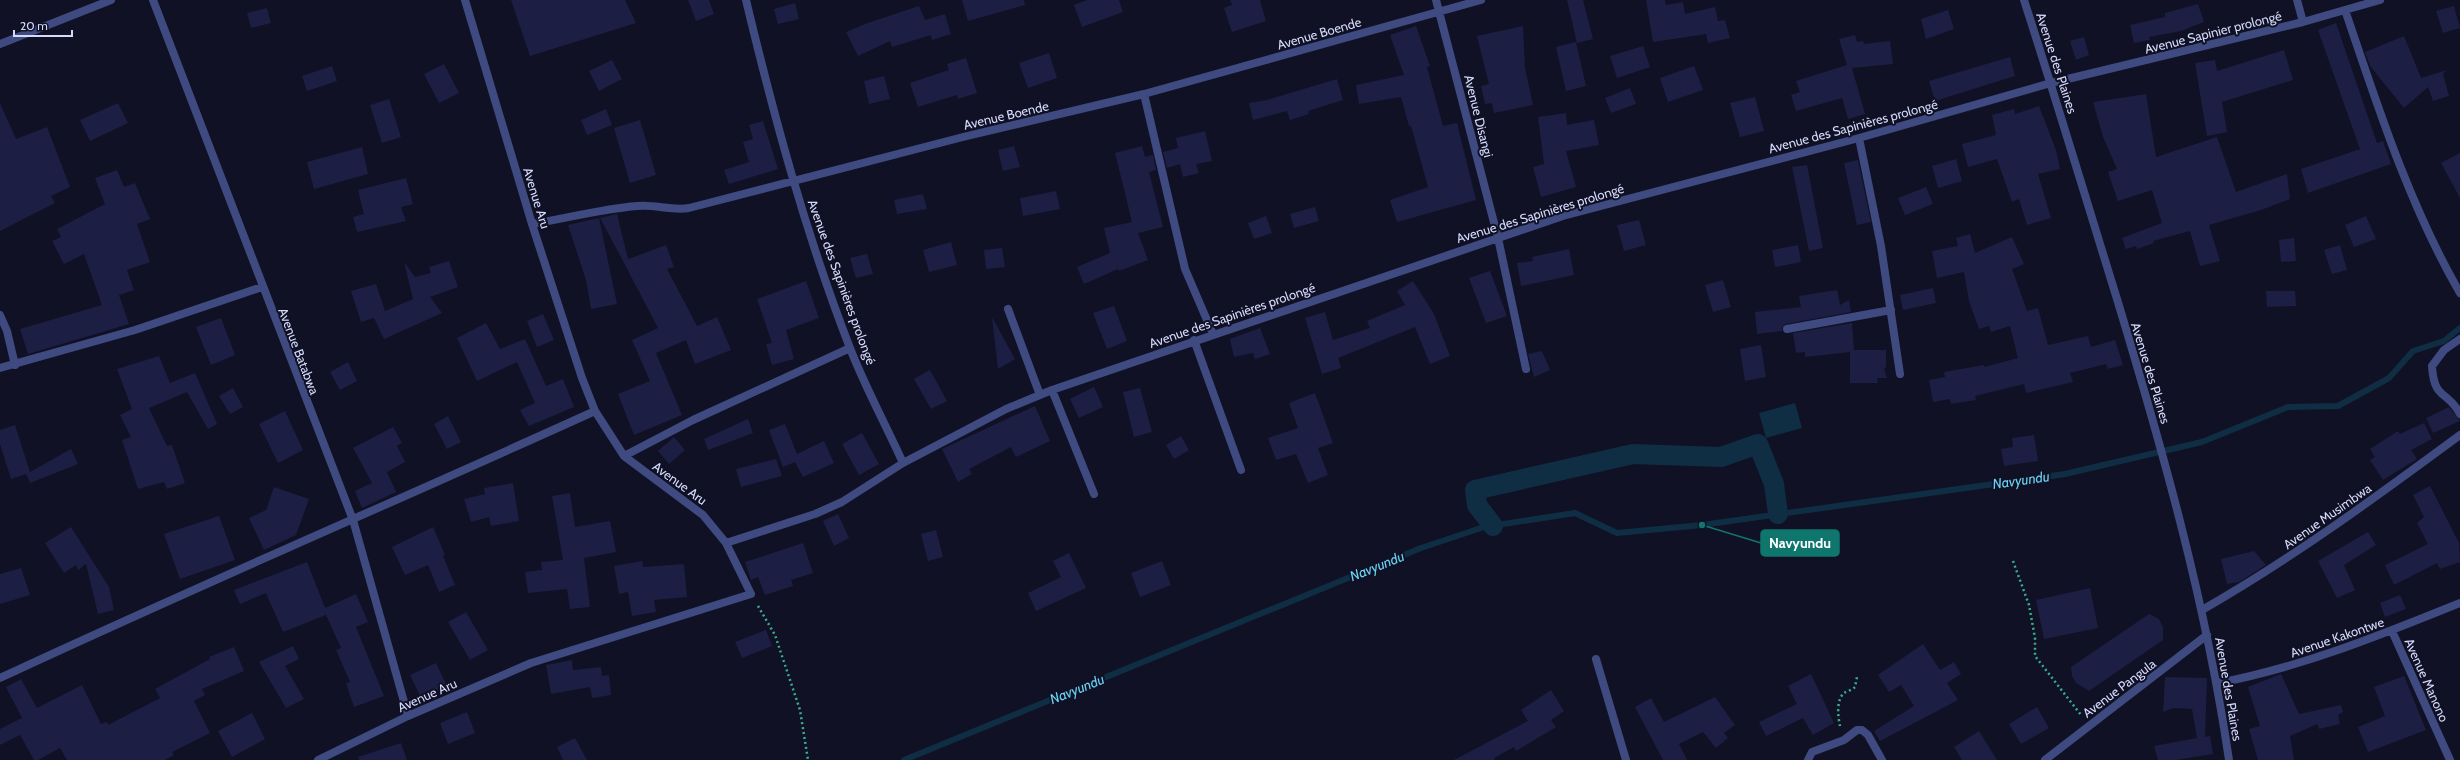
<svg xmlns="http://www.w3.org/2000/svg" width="2460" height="760" viewBox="0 0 2460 760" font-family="Cabin,sans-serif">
  <rect width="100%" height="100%" fill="#101124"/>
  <path fill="#0f2e43" d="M 1795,403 L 1802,428 L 1766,438 L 1759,413 Z"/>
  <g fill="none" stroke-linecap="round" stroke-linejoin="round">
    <path stroke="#0f2e43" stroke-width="6" d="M 904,760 L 1421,548 L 1484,527 L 1575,513 L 1617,533 L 1702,525 L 2065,474 L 2202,442 L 2288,407 L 2338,406 L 2389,378 L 2413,351 L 2444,341 L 2460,328"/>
    <path stroke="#0f2e43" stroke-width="20" d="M 1493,526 L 1477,505 L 1475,490 L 1633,454 L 1721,457 L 1758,444 L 1774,484 L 1778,514"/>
  </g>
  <path fill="#1d1e43" d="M 511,0 L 625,0 L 636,23 L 530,56 Z
    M 688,0 L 709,0 L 714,14 L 696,21 Z
    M 962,0 L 1024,0 L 1025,5 L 968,21 Z
    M 1087,0 L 1119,0 L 1123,12 L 1082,27 L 1074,5 Z
    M 1230,0 L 1260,0 L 1266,21 L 1232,32 L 1224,8 L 1232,5 Z
    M 1567,0 L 1583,0 L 1593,39 L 1577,43 Z
    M 1646,0 L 1665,0 L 1666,5 L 1683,2 L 1685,14 L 1715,7 L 1718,21 L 1725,20 L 1730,38 L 1708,43 L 1706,34 L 1653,42 Z
    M 795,3 L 799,19 L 778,24 L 774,9 Z
    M 2198,4 L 2204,22 L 2181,31 L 2149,37 L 2150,40 L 2134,43 L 2130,25 L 2165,17 L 2165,13 Z
    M 919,6 L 925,20 L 945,14 L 951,34 L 932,40 L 931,35 L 892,47 L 890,41 L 858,56 L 846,32 L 865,24 Z
    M 2454,6 L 2460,28 L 2443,33 L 2436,11 Z
    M 267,8 L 271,23 L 251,28 L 247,13 Z
    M 1948,10 L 1954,29 L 1926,39 L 1921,19 Z
    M 2336,23 L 2377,143 L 2383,141 L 2391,164 L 2308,193 L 2301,169 L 2360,149 L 2318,30 Z
    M 1416,26 L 1430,66 L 1427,67 L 1443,126 L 1457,123 L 1476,200 L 1397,222 L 1390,200 L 1428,187 L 1411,126 L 1409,126 L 1401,97 L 1359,104 L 1356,85 L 1404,75 L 1390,35 Z
    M 1523,26 L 1525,68 L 1533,105 L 1494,113 L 1492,103 L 1485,104 L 1481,86 L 1489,84 L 1477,36 Z
    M 1855,35 L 1857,42 L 1863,41 L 1864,44 L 1890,41 L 1893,64 L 1852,68 L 1865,114 L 1848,119 L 1842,98 L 1796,111 L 1791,95 L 1800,92 L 1796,81 L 1847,65 L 1839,39 Z
    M 2404,36 L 2421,78 L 2447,70 L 2443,74 L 2449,96 L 2433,101 L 2428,87 L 2404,108 L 2370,66 L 2365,52 Z
    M 2084,37 L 2089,55 L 2076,60 L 2070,41 Z
    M 1576,42 L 1586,86 L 1566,91 L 1556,47 Z
    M 1643,46 L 1650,67 L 1617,78 L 1610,56 Z
    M 2284,50 L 2293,80 L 2222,102 L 2227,132 L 2207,136 L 2195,63 L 2215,60 L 2217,71 Z
    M 1049,53 L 1057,78 L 1028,88 L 1019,63 Z
    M 2010,57 L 2015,76 L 1935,101 L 1929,81 Z
    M 966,58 L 977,93 L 958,99 L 957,95 L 918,107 L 910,83 L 949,70 L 947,64 Z
    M 612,60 L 622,79 L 599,91 L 589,71 Z
    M 444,64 L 459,93 L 439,103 L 424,74 Z
    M 332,66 L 337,81 L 307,91 L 302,76 Z
    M 1694,66 L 1703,90 L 1668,102 L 1660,78 Z
    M 884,76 L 890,99 L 869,104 L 864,81 Z
    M 1337,79 L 1343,100 L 1308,111 L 1309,114 L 1290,120 L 1287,111 L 1253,120 L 1249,103 L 1267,100 Z
    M 1630,88 L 1636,104 L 1611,113 L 1605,98 Z
    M 2146,94 L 2156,157 L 2217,137 L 2236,192 L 2287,174 L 2290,199 L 2261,210 L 2209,225 L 2220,261 L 2200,266 L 2190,231 L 2153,241 L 2154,243 L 2137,249 L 2136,246 L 2126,249 L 2122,238 L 2162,223 L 2152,190 L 2118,201 L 2108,172 L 2117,169 L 2103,137 L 2093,102 Z
    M 1755,97 L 1764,131 L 1740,137 L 1730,103 Z
    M 389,99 L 401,137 L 382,143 L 370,105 Z
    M 0,103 L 16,139 L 47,127 L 70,187 L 51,196 L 55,203 L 0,231 Z
    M 118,103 L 128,123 L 90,141 L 80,120 Z
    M 2039,106 L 2056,150 L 2060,169 L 2038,174 L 2051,218 L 2027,225 L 2019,199 L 2012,202 L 1997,159 L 1968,167 L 1962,144 L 1996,135 L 1992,115 L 2014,109 L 2015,114 Z
    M 606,109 L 612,125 L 587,135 L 581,120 Z
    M 1566,113 L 1567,125 L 1594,120 L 1599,145 L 1566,151 L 1576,187 L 1541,197 L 1533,167 L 1544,164 L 1538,117 Z
    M 640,120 L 656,175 L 630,183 L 614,128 Z
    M 763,121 L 778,169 L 729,184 L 724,170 L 749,162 L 743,142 L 753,139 L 749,125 Z
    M 1205,131 L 1212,161 L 1196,164 L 1199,173 L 1183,177 L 1180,164 L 1167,168 L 1163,152 L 1178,148 L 1176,138 Z
    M 1014,146 L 1020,167 L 1003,171 L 998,150 Z
    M 1142,146 L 1145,157 L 1153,155 L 1156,170 L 1149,172 L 1163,227 L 1138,233 L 1148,260 L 1119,271 L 1118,269 L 1084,284 L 1077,267 L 1110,253 L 1104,228 L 1132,222 L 1115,153 Z
    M 362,147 L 368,174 L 314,189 L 307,162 Z
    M 2460,153 L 2460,198 L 2441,163 Z
    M 1956,159 L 1962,181 L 1938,188 L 1932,166 Z
    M 1858,160 L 1871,222 L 1857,225 L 1844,163 Z
    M 1807,165 L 1823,248 L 1809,251 L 1792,167 Z
    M 117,170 L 124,187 L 135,183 L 150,219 L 137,224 L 150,262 L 127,270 L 134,290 L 119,295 L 129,324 L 28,354 L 20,329 L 102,305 L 84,254 L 64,264 L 52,241 L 61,237 L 57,229 L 105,204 L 95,178 Z
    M 406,178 L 413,204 L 401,207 L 406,221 L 357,232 L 353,217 L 364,214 L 358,190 Z
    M 1926,187 L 1933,204 L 1905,215 L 1898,198 Z
    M 1056,191 L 1060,209 L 1023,216 L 1020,198 Z
    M 923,194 L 927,209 L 897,214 L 894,200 Z
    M 1315,207 L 1319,221 L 1294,228 L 1290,214 Z
    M 617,214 L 628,259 L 623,261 L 600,218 Z
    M 1266,216 L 1272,233 L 1254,239 L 1248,223 Z
    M 2366,216 L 2376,239 L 2354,247 L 2345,225 Z
    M 599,218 L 617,304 L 591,309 L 586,280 L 568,225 Z
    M 1639,220 L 1646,245 L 1624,251 L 1617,225 Z
    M 1970,234 L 1975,253 L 2012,237 L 2024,264 L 2012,269 L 2027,311 L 2038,308 L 2048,345 L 2088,336 L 2091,347 L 2115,340 L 2123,365 L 2108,369 L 2106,364 L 2070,373 L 2073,382 L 2026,393 L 2024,384 L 1975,396 L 1976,400 L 1951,404 L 1950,399 L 1933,402 L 1929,380 L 1945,377 L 1944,372 L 1984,365 L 1984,367 L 2018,358 L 2010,326 L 1991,332 L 1989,326 L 1979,329 L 1969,301 L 1964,272 L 1937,278 L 1932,251 L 1958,246 L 1956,238 Z
    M 2294,238 L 2296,261 L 2281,262 L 2279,240 Z
    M 951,242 L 957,265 L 929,272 L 923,250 Z
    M 666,245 L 674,267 L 667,269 L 697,326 L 717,317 L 731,350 L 695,364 L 686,340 L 656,353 L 682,415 L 634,435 L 618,394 L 650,381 L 632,340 L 658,328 L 623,261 Z
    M 1798,245 L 1801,262 L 1775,267 L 1772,250 Z
    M 2340,245 L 2347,270 L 2332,274 L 2324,250 Z
    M 1002,248 L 1005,267 L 986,269 L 984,250 Z
    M 1569,249 L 1574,275 L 1521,286 L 1517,263 L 1533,261 L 1532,257 Z
    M 867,254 L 873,274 L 856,278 L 850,258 Z
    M 449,261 L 458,287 L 430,297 L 442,313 L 384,339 L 374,318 L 361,322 L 351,291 L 376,284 L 385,311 L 413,299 L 404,262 L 415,277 L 431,273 L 429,267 Z
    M 1490,271 L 1507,316 L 1486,323 L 1469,278 Z
    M 1723,280 L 1731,307 L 1713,312 L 1705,285 Z
    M 806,281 L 819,318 L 786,330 L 794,359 L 772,365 L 766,344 L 772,343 L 757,299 Z
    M 1413,281 L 1434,314 L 1450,356 L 1430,364 L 1415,327 L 1338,358 L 1341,368 L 1322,374 L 1305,318 L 1325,312 L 1333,340 L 1370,328 L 1367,321 L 1405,305 L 1397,291 Z
    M 1933,288 L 1936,303 L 1903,310 L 1900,295 Z
    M 1837,290 L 1840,305 L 1849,300 L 1851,312 L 1786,324 L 1782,327 L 1782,331 L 1757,334 L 1755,312 L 1801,307 L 1799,296 Z
    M 2266,291 L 2295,291 L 2296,306 L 2267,307 Z
    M 1114,306 L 1127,341 L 1107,349 L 1093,313 Z
    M 543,314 L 554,340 L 537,347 L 527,321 Z
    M 992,317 L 1015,359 L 998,369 Z
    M 221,318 L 235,355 L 211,365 L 196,327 Z
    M 486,323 L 500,349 L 525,339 L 546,386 L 563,379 L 574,407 L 529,426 L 520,410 L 535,403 L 517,362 L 477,381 L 457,338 Z
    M 1852,323 L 1854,350 L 1886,350 L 1886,367 L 1884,368 L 1887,378 L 1877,378 L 1878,383 L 1850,383 L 1850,352 L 1805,357 L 1805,352 L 1796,353 L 1793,333 Z
    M 1260,328 L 1270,354 L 1255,359 L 1253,353 L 1234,357 L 1230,339 Z
    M 1761,345 L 1766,377 L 1745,381 L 1740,349 Z
    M 1542,351 L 1550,370 L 1534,377 L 1528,354 Z
    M 159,356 L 170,383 L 195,373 L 217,424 L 208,429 L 187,392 L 149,408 L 167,446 L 172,445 L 185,483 L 167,489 L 164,482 L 138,489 L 122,440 L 131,437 L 120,415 L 132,409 L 117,369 Z
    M 348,362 L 357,381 L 340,390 L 330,372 Z
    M 930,370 L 947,401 L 931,409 L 914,379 Z
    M 1094,387 L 1103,407 L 1079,418 L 1070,399 Z
    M 233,388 L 243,407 L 230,414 L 219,396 Z
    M 1140,388 L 1152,432 L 1134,437 L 1123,392 Z
    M 1315,393 L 1333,443 L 1318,448 L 1328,475 L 1308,483 L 1296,454 L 1276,460 L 1268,438 L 1298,428 L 1289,403 Z
    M 1035,406 L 1050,441 L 1016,457 L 1011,447 L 969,469 L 972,474 L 958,482 L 942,449 Z
    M 2449,407 L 2460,421 L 2433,433 L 2426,418 Z
    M 285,411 L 303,450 L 278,463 L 259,424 Z
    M 448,416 L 461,442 L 447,449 L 434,424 Z
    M 748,419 L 753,433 L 708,450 L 704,439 Z
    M 2424,423 L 2432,439 L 2411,450 L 2417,459 L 2383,480 L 2370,460 L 2375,457 L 2370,449 L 2398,431 L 2400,434 Z
    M 785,424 L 797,454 L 824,441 L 834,463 L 803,477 L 795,462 L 783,467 L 769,430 Z
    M 15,425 L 30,472 L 71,449 L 78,464 L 30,483 L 26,474 L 11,479 L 0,444 L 0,430 Z
    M 393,427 L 402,443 L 397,446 L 405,462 L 387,472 L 396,492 L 362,508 L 355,491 L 372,483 L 353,448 Z
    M 862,433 L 879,464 L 859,475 L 842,444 Z
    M 2034,435 L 2038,461 L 2004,466 L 2001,449 L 2013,447 L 2012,438 Z
    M 1181,436 L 1189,450 L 1174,459 L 1166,445 Z
    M 674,437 L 685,450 L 669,464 L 658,451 Z
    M 776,459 L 782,476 L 741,487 L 736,469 Z
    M 513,483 L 519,521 L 491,526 L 489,517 L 471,522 L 464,499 L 485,494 L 484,488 Z
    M 2430,486 L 2459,543 L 2460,562 L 2440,569 L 2437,563 L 2394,585 L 2385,565 L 2428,544 L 2417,523 L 2424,517 L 2413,495 Z
    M 274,487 L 309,499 L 296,535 L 264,550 L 249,518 L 266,510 Z
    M 570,493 L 575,527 L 610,521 L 616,552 L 584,558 L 590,607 L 570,609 L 567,589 L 528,593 L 525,572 L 542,570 L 541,562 L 563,560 L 552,496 Z
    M 838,514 L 849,538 L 834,546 L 823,521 Z
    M 219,516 L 235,560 L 180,579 L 164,534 Z
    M 71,527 L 109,587 L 114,610 L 98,614 L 86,564 L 78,570 L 76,565 L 64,573 L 45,543 Z
    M 433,527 L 445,555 L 443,556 L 455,585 L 439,592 L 428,565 L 405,575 L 392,547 Z
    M 936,530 L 943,557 L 928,561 L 921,534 Z
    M 2368,532 L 2376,545 L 2344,565 L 2355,590 L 2337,598 L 2318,561 Z
    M 803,543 L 813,573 L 791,580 L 793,586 L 765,595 L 758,577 L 751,580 L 745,562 Z
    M 2254,551 L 2266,565 L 2239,582 L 2227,584 L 2221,559 Z
    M 1069,553 L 1086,588 L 1036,611 L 1028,593 L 1061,577 L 1053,561 Z
    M 642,561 L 643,567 L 684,564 L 687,597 L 654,600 L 656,612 L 632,616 L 628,592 L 619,594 L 614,566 Z
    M 1162,561 L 1171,585 L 1140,597 L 1131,573 Z
    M 307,562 L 325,608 L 356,594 L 368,622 L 356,627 L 384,696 L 354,707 L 346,683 L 350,682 L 336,650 L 341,648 L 326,615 L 283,632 L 266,593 L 240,604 L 234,590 Z
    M 21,568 L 30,595 L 0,604 L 0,574 Z
    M 2090,588 L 2098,628 L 2044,639 L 2036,600 Z
    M 2400,595 L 2406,609 L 2385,617 L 2380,603 Z
    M 466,612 L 488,650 L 470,660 L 448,622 Z
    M 2149,614 L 2159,619 L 2163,627 L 2163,640 L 2089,691 L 2076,683 L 2072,676 L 2071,667 Z
    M 766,630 L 772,646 L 742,658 L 735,642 Z
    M 1923,644 L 1940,670 L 1954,662 L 1961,674 L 1947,683 L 1958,700 L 1880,741 L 1874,731 L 1914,706 L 1901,685 L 1889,692 L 1878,675 Z
    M 293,646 L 299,659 L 285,666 L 304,699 L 286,708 L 259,662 Z
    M 234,647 L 244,671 L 202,689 L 205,695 L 194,701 L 210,733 L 172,752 L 174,755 L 165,760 L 67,760 L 60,748 L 38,760 L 34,760 L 20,735 L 0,745 L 0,729 L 22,718 L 6,687 L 21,679 L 37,708 L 82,685 L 101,724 L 107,722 L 108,725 L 160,698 L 155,689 L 210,659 L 209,657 Z
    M 572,660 L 573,670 L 601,667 L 602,676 L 609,675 L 611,695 L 592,698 L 590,687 L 551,694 L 546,665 Z
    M 436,663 L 447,686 L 421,698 L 410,675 Z
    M 1811,674 L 1834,723 L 1813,735 L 1803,718 L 1766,736 L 1759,722 L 1797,704 L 1788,686 Z
    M 2281,674 L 2299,714 L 2341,705 L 2343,712 L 2338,715 L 2340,724 L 2319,729 L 2317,724 L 2290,736 L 2294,760 L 2258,760 L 2249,729 L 2260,726 L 2248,687 Z
    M 2404,676 L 2426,730 L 2368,752 L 2358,727 L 2385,716 L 2374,687 Z
    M 2165,677 L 2207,678 L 2205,737 L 2210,736 L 2213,754 L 2176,760 L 2158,760 L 2154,746 L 2197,738 L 2192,709 L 2173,708 L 2163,712 Z
    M 1551,690 L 1564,711 L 1551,720 L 1556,727 L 1516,751 L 1514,747 L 1494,758 L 1495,760 L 1454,760 L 1528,721 L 1521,710 Z
    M 1715,697 L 1735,725 L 1724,733 L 1728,738 L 1716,748 L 1703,732 L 1679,744 L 1687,760 L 1663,760 L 1635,707 L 1651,698 L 1664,722 Z
    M 2037,707 L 2049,728 L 2021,744 L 2009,724 Z
    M 467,712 L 475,733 L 448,744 L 440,723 Z
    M 252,713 L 265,739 L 232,757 L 218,731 Z
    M 1979,731 L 1997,760 L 1962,760 L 1954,747 Z
    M 575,738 L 587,760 L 563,760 L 557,747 Z
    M 401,743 L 407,760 L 359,760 L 358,757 Z"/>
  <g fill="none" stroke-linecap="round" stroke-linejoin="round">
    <path stroke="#37af8c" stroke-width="2.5" stroke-dasharray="2 3" stroke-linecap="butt" d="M 2013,561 L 2029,605 L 2035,638 L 2035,656 L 2081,715
      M 758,606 L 775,635 L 800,710 L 808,760
      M 1840,726 C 1838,717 1836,700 1844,693 C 1847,691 1852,690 1855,687 L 1857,677"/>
    <path stroke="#3e4a80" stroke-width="8" d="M 153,0 L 353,520 L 408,716
      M 746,0 C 774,117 806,235 850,348 C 865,387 886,425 903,463 L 1006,409 L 1052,390 L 1563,216 L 1859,138 L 2051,83 L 2303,22 L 2380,0
      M 1436,0 L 1498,238 L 1526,369
      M 2297,0 L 2303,22
      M 2345,10 C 2378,107 2409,205 2460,293
      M 0,44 L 111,0
      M 1144,94 L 1185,269 L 1213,334
      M 1859,138 L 1881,246 L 1900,374
      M 532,224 C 567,218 602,209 637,206 C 655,204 671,211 689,208 L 963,137 L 1144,94 L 1481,0
      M 1008,309 L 1040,395
      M 0,315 L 7,331 L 15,365
      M 1787,329 L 1891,310
      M 2460,339 L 2444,350 L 2432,366 C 2434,401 2448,390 2460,414
      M 1194,340 L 1241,470
      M 0,368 L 135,330 L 262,287
      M 1052,390 L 1094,494
      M 624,456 L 693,420 L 850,348
      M 726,543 L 815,514 L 842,502 L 903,463
      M 2202,610 C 2293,558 2376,497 2460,435
      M 2392,631 L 2450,760
      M 1596,659 L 1626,760
      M 0,678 C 197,586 397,501 595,411
      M 2218,683 C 2302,667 2381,635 2460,603
      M 318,760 L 408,716 L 531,663 L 751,594 L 726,543 L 703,515 L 624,456 L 595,411 L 582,378 L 532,224 L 465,0
      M 1808,760 L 1812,752 L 1844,740 L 1857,730 L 1862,730 L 1868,735 L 1882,760
      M 2045,760 L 2207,635"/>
    <path stroke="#3e4a80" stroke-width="8" d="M 2024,0 C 2056,99 2086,199 2117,299 C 2163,451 2206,603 2229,760"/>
  </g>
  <g text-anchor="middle" stroke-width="4" stroke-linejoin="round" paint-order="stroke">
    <g font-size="13" fill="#d5dafc" stroke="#101124">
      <text transform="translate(2213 32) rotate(-14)" y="5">Avenue Sapinier prolongé</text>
      <text transform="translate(1319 33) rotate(-16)" y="5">Avenue Boende</text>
      <text transform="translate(2057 63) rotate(72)" y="5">Avenue des Plaines</text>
      <text transform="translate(1006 115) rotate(-13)" y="5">Avenue Boende</text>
      <text transform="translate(1479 116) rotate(76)" y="5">Avenue Disangi</text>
      <text transform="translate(1853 126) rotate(-15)" y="5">Avenue des Sapinières prolongé</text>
      <text transform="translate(537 198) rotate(73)" y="5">Avenue Aru</text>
      <text transform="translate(1540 213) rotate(-17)" y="5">Avenue des Sapinières prolongé</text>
      <text transform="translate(842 282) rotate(70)" y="5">Avenue des Sapinières prolongé</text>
      <text transform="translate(1232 315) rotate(-19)" y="5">Avenue des Sapinières prolongé</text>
      <text transform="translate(299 351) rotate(69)" y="5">Avenue Batabwa</text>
      <text transform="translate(2151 373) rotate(73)" y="5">Avenue des Plaines</text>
      <text transform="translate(680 483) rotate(36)" y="5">Avenue Aru</text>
      <text transform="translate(2327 516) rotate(-35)" y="5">Avenue Musimbwa</text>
      <text transform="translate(2337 637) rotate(-19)" y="5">Avenue Kakontwe</text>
      <text transform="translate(2427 680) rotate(66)" y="5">Avenue Manono</text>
      <text transform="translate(2119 688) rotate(-37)" y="5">Avenue Pangula</text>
      <text transform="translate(2229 689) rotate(80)" y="5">Avenue des Plaines</text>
      <text transform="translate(427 695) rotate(-24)" y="5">Avenue Aru</text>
    </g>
    <g font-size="14" font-style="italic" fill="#6ad4f5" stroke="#101124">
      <text transform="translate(2021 480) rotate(-8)" y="5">Navyundu</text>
      <text transform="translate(1377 566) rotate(-22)" y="5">Navyundu</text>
      <text transform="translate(1077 689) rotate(-22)" y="5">Navyundu</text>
    </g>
  </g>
  <path fill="none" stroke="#0f766e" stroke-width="1.5" d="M1702 525L1761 543"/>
  <circle fill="#0f766e" stroke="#101124" stroke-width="1.5" cx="1702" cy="525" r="4"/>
  <rect fill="#0f766e" stroke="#0f766e" stroke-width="1.5" x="1761" y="530" width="78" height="26" rx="4"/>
  <g font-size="14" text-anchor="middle" font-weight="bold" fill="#fff">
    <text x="1800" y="548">Navyundu</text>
  </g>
  <path d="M14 30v6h58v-6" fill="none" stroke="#d5dafc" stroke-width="2"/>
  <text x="20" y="30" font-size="12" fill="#d5dafc" stroke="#101124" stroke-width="3" paint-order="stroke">20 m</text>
</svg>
